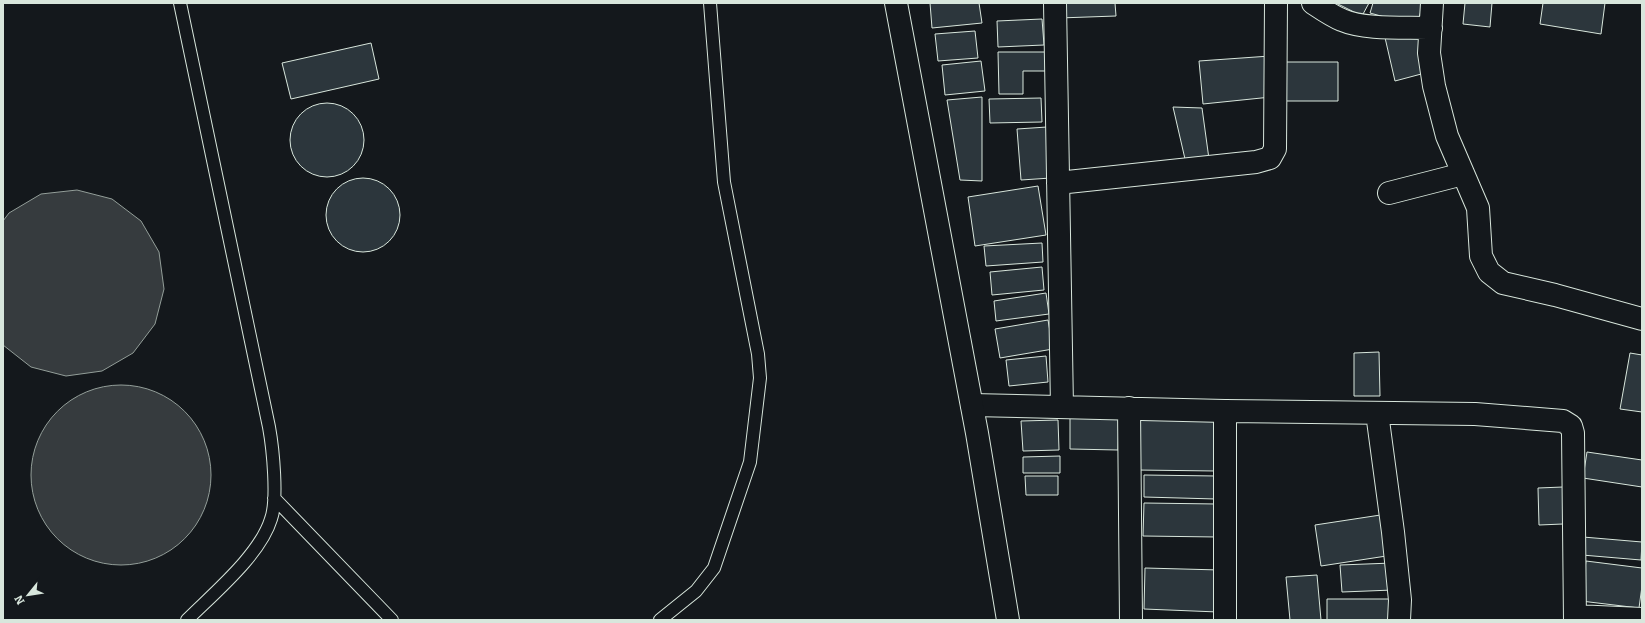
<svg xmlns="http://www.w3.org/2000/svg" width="1645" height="623" viewBox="0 0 1645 623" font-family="Bitter,serif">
  <rect width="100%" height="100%" fill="#14181c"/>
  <path fill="#363b3e" stroke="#939e99" d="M 77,190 L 112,199 L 141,221 L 159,252 L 164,289 L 155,324 L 133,353 L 102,371 L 66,376 L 31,367 L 3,345 L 3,221 L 9,213 L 41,194 Z
    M31 475a90 90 0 1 1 180 0a90 90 0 1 1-180 0Z"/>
  <path fill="#2c363c" stroke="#d8e6dc" d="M 930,3 L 979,3 L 982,23 L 932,28 Z
    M 1058,3 L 1115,3 L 1116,16 L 1059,18 Z
    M 1336,3 L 1369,3 L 1362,16 Z
    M 1373,3 L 1423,3 L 1417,26 L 1370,13 Z
    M 1465,3 L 1492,3 L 1490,27 L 1463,24 Z
    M 1543,3 L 1605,3 L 1601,34 L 1540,24 Z
    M 1042,19 L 1044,45 L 998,47 L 997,21 Z
    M 1383,29 L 1419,30 L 1425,73 L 1395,81 Z
    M 975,31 L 978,58 L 938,61 L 935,34 Z
    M 371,43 L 379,79 L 291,99 L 282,63 Z
    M 998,52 L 1046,52 L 1046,71 L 1023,71 L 1023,94 L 999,94 Z
    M 1270,56 L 1271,97 L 1203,104 L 1199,61 Z
    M 981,61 L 985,91 L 945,95 L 942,65 Z
    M 1283,62 L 1338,62 L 1338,101 L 1283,101 Z
    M 982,97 L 982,181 L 960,180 L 947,100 Z
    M 1041,98 L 1042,122 L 990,123 L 989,99 Z
    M290 140a37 37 0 1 1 74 0a37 37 0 1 1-74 0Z
    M 1173,107 L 1202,108 L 1209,159 L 1185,159 Z
    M 1047,127 L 1051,178 L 1021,180 L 1017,129 Z
    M326 215a37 37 0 1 1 74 0a37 37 0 1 1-74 0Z
    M 1038,186 L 1046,235 L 975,246 L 968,197 Z
    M 1042,243 L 1043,262 L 986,266 L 984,246 Z
    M 1042,267 L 1044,290 L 992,295 L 990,272 Z
    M 1046,293 L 1049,314 L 996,321 L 994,301 Z
    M 1048,320 L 1053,349 L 1000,358 L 995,329 Z
    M 1379,352 L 1380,396 L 1354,396 L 1354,353 Z
    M 1630,353 L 1642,355 L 1642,412 L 1620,409 Z
    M 1046,356 L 1048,382 L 1009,386 L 1006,360 Z
    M 1070,416 L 1119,417 L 1118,450 L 1070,449 Z
    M 1137,417 L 1217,418 L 1216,471 L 1137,470 Z
    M 1058,420 L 1059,450 L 1023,451 L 1021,421 Z
    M 1587,452 L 1642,460 L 1642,487 L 1583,478 Z
    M 1060,456 L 1060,473 L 1023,473 L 1023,457 Z
    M 1144,475 L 1217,476 L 1216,499 L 1144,497 Z
    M 1025,476 L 1058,476 L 1058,495 L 1026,495 Z
    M 1563,487 L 1563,524 L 1539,525 L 1538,488 Z
    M 1144,503 L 1217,504 L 1217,537 L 1143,536 Z
    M 1387,514 L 1393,555 L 1321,566 L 1315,525 Z
    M 1583,537 L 1642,542 L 1641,560 L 1582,555 Z
    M 1586,561 L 1642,568 L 1642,586 L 1639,608 L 1581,601 Z
    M 1392,563 L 1393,590 L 1342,592 L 1340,565 Z
    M 1145,568 L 1220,570 L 1218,612 L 1144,609 Z
    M 1317,575 L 1321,620 L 1290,620 L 1286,577 Z
    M 1327,599 L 1395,599 L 1395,620 L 1327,620 Z"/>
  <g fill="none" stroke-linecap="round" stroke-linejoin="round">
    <defs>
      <path id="service" d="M 180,3 L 269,427 C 273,449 278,500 271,519 C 260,555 214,593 187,620
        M 274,498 L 392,620
        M 660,620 L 696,591 L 714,568 L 750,462 L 760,378 L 758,354 L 724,182 L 710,3"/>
      <path id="minor" d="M 1055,3 L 1062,407
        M 1313,3 C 1322,9 1332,16 1342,20 C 1365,30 1405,27 1431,28
        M 1432,3 L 1429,53 L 1434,86 L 1447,136 L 1478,208 L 1481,256 L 1489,272 L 1503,283 L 1555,295 L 1642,319
        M 1058,183 L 1256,162 L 1270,158 L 1275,149 L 1276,3
        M 1389,193 L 1463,174
        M 972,405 L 1225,411 L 1475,414 L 1563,421 L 1571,426 L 1573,433 L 1575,620
        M 1129,408 L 1131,620
        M 1225,411 L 1225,620
        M 1377,413 L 1393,532 L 1400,600 L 1399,620
        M 1575,616 L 1642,619"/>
      <path id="tertiary" d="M 896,3 L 977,433 L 1008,620"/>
    </defs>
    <use href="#service" stroke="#d8e6dc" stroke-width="14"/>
    <use href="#minor" stroke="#d8e6dc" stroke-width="24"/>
    <use href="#tertiary" stroke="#d8e6dc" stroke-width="24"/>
    <use href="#service" stroke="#14181c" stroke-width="12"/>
    <use href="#minor" stroke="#14181c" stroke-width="22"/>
    <use href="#tertiary" stroke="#14181c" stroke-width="22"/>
  </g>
  <rect width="1645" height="623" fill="none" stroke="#d8e6dc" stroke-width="8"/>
  <g transform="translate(28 595) rotate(240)" stroke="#14181c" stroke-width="3" paint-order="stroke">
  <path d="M0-3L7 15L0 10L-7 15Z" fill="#d8e6dc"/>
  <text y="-6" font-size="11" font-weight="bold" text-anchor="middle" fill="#d8e6dc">N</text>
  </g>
</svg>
